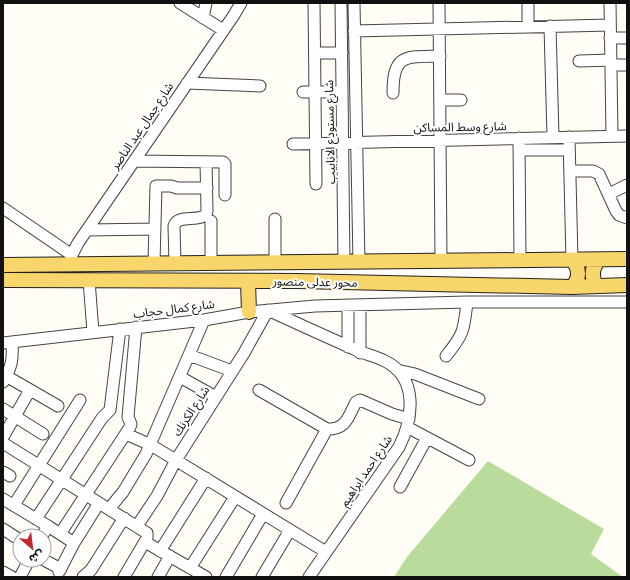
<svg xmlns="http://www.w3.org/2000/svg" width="630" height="580" viewBox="0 0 630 580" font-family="Literata,'Noto Sans Arabic',serif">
  <rect width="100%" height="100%" fill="#fffdf5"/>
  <path fill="#b9dc9c" d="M 488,461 L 604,529 L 591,554 L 623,577 L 394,577 L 407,557 Z"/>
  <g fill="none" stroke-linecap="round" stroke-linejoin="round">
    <defs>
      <path id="minor" d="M 180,3 L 223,30
        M 314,3 L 316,184
        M 341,3 L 344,262
        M 354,3 L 359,262
        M 439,3 L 441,261
        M 610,3 L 612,136
        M 203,18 L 206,3
        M 550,26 L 553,137
        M 528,27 L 528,3
        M 354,31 L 610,25
        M 610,38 L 627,38
        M 315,53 L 342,53
        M 579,61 L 611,60
        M 611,65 L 627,65
        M 187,83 L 260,86
        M 303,92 L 342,92
        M 393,93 C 393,53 406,57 440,56
        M 440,100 L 461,100
        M 569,137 L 572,260
        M 519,138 L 520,261
        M 293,144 L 627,136
        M 519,150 L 569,150
        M 134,161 L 223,162 L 225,164 L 225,195
        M 570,171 L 593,171 L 599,174 L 616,211 L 619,215 L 627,218
        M 609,194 L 627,185
        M 3,208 L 72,255
        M 275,219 L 275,262
        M 88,230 L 155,229
        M 211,262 L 211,221
        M 154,263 L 156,186 L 171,186 L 177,188 L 207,188
        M 175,263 L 174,226 C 178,214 197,222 206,215 L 207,211 L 206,162
        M 71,265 L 72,255 L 78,243 L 234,15 L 241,3
        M 89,280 L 93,332
        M 360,305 L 360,353
        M 3,343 L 204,320 L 249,312 L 315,306 L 467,302 L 627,302
        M 348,347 L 348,305
        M 189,355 L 232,371
        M 446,356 C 464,334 464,330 467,302
        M 397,370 L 415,374 L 479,399
        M 6,376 L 58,406
        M 180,377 L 216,397
        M 3,382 C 12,366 13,360 12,342
        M 259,390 L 327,429 C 347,429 348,417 356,402 L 360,400 L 392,414 L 409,419
        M 3,409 L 43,434
        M 407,427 L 469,460
        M 126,434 L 151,445 L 326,552
        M 3,437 L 30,390
        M 3,443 L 147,533 L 147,538 L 124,577
        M 3,472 L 10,476
        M 400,487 L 427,438
        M 3,499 L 48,526 L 74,543
        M 286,503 L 327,429
        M 14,505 L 80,400
        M 109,509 L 123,492 L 146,454 L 204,320
        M 36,519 L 102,418 L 110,410 L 120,329
        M 137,526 L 157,496 L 176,460 L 244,353 L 268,310 C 296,323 325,336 354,349 C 364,354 375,356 385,361 C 419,378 413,419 399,447 L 309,577
        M 3,529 L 20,540
        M 60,534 L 130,427 L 131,424 L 128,417 L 136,327
        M 42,536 L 48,526
        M 145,542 L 206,577
        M 160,551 L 206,478
        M 44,560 L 61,569
        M 190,568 L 235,497
        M 3,572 L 12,577
        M 59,572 L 74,543 L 99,503
        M 20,577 L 29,560
        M 83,577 L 91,570 L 124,518
        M 158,577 L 170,556
        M 226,577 L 263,514
        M 262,577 L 290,530"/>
      <path id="major" d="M 3,265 L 627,259
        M 3,280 L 297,281 L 572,287 L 627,285
        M 248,281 L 249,312
        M 596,286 C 591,276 592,267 599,260
        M 572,287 C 580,279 580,268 572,260"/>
    </defs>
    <use href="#minor" stroke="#444" stroke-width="13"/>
    <use href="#major" stroke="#222" stroke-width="16"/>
    <use href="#minor" stroke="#fff" stroke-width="11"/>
    <use href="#major" stroke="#f9d66b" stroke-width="14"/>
  </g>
  <g text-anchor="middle" stroke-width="4" stroke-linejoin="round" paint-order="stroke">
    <g font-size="12" fill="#111" stroke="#fff">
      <text transform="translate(142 126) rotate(-56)" y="4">شارع جمال عبد الناصر</text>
      <text transform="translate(460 127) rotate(-1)" y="4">شارع وسط المساكن</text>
      <text transform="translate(330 132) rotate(-91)" y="4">شارع مستودع الانابيب</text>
      <text transform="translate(315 282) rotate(1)" y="4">محور عدلى منصور</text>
      <text transform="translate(174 309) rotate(-7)" y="4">شارع كمال حجاب</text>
      <text transform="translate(191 411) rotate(-57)" y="4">شارع الكرنك</text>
      <text transform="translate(366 471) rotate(-56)" y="4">شارع احمد ابراهيم</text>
    </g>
  </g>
  <rect width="630" height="580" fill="none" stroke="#111111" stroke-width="8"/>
  <g transform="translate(32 548) rotate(152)"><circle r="19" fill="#ffffff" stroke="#a0a0a0"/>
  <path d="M0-3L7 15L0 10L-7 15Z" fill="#c4262e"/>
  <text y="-6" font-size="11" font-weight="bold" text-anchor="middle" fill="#111111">ش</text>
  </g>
</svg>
